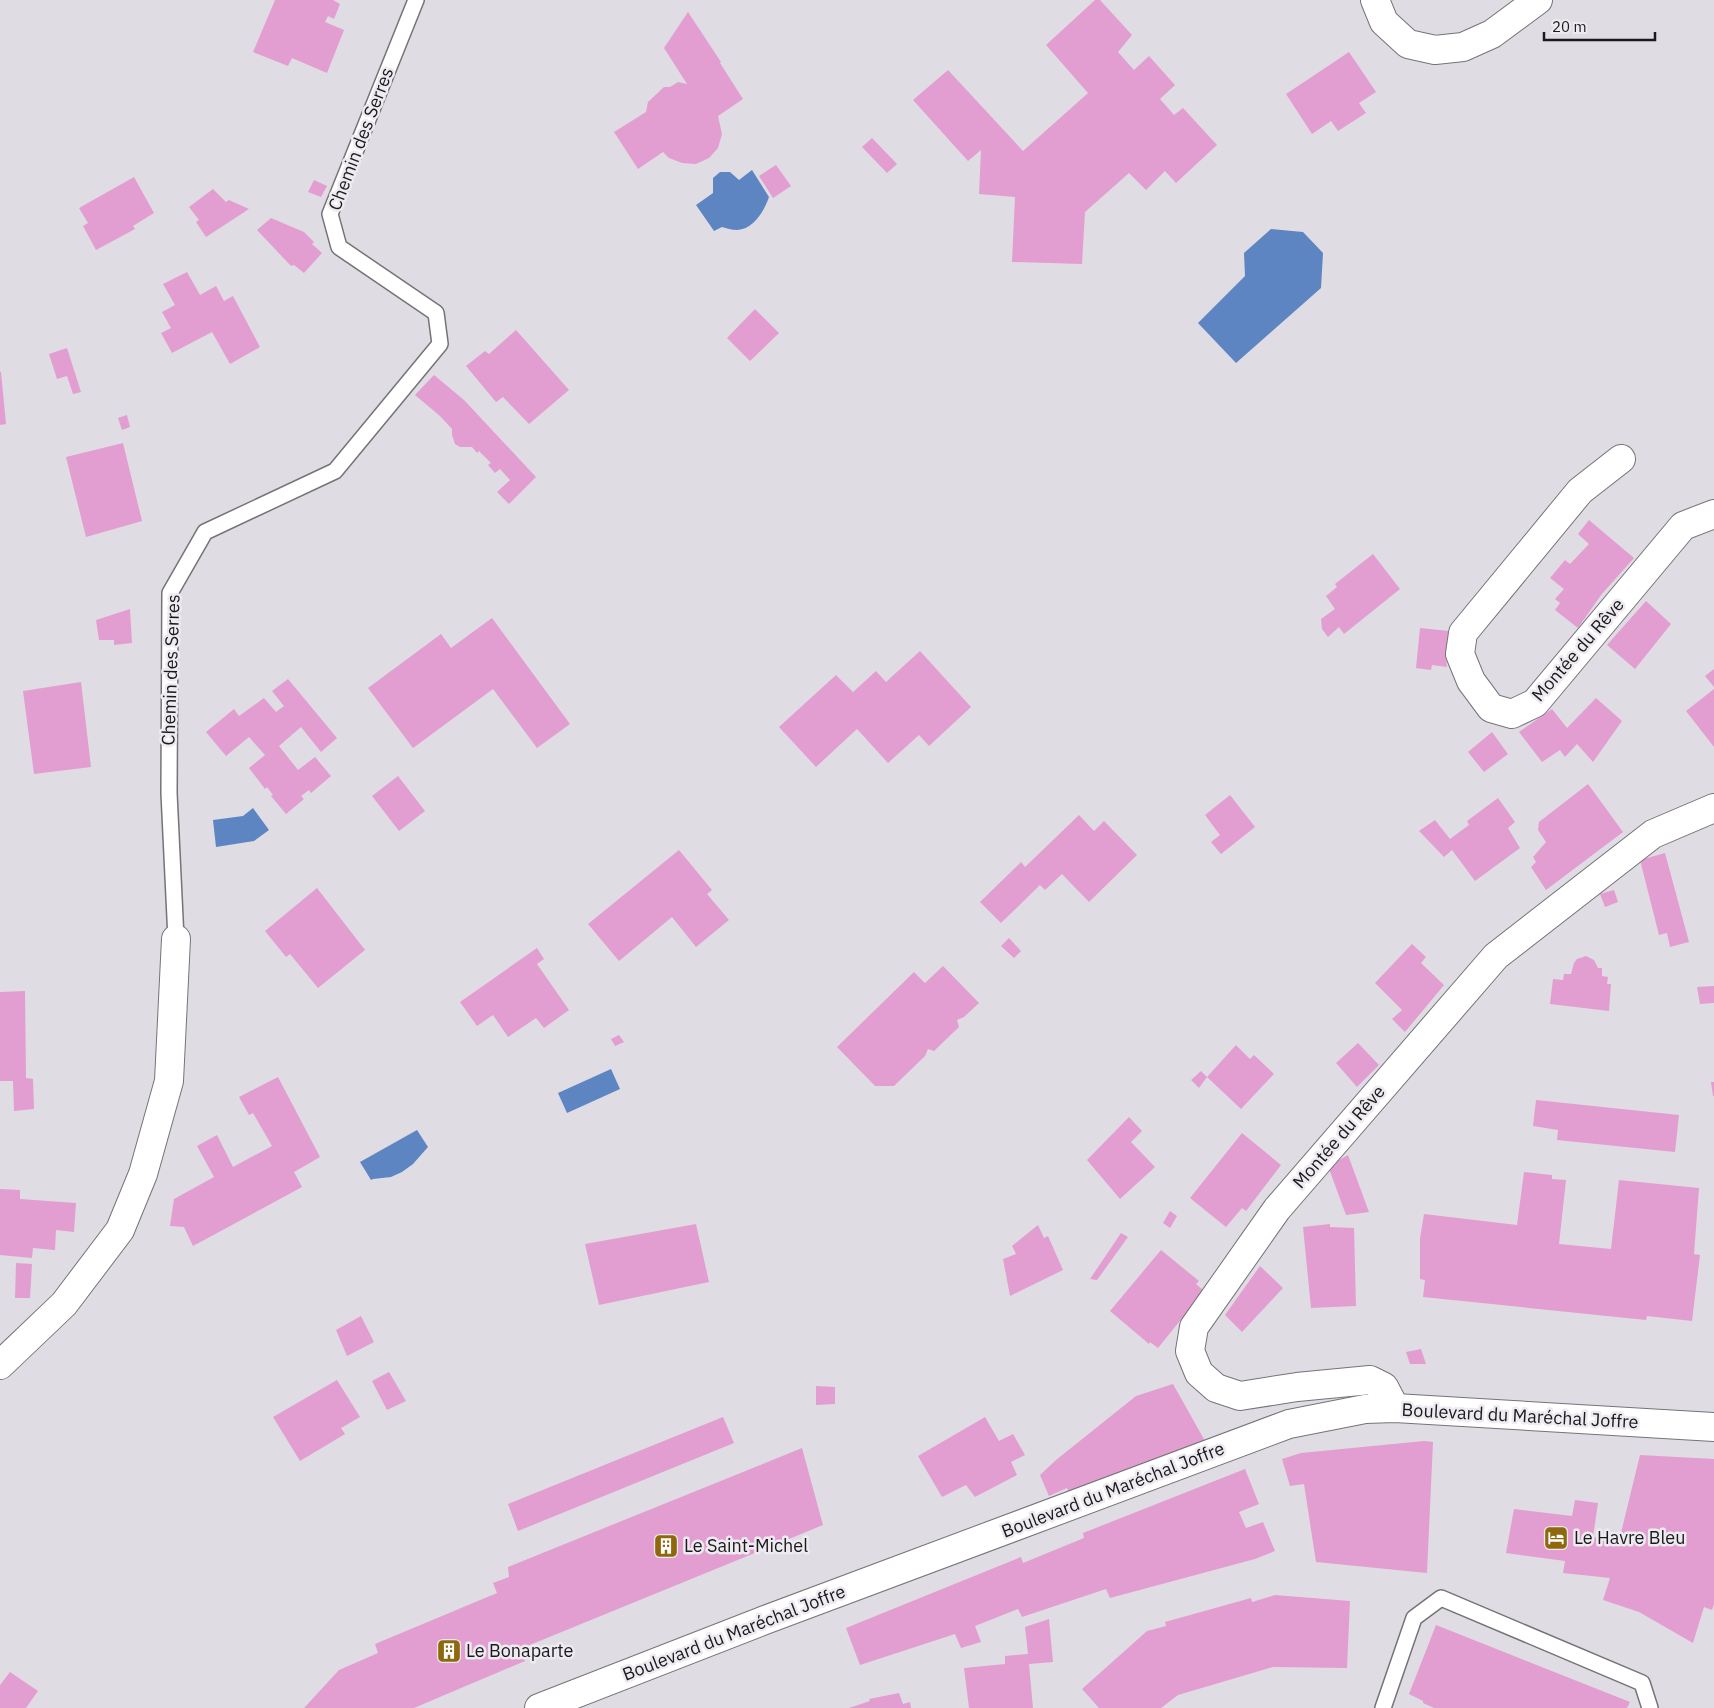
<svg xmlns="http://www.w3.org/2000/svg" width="1714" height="1708" viewBox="0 0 1714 1708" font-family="'IBM Plex Sans',sans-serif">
  <rect width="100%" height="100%" fill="#e0dce3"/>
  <path fill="#5c85c2" d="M 752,170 L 769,197 C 764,211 754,229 737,230 C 732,230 726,228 722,227 L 714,231 L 696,205 L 713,193 L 713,178 L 720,172 L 730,172 L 739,180 Z
    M 1271,229 L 1303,232 L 1323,253 L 1321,288 L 1236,363 L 1198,323 L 1245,276 L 1244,253 Z
    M 253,808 L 269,830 L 254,841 L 216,847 L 213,820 L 243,816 Z
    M 611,1069 L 620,1089 L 567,1113 L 558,1093 Z
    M 417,1130 L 428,1147 L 413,1164 L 402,1172 L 391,1177 L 373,1179 L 371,1180 L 360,1162 Z"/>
  <path fill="#e29ed0" d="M 275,0 L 333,0 L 340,4 L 334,19 L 328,16 L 325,22 L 344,30 L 327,73 L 292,58 L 288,66 L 253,52 Z
    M 1095,0 L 1100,0 L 1132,35 L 1118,52 L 1134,70 L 1149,56 L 1175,85 L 1160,99 L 1174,115 L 1183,108 L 1217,145 L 1176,183 L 1165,171 L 1146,190 L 1129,173 L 1085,212 L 1082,264 L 1012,262 L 1015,197 L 979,194 L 981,150 L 968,161 L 913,100 L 948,70 L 1023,151 L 1088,93 L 1046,45 Z
    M 688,12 L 721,62 L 720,63 L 743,99 L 718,116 L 722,134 L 718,148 L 709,158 L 696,164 L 682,163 L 669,158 L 663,152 L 638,169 L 614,132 L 646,112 L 648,102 L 664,87 L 670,87 L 678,82 L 687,84 L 664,48 Z
    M 1349,52 L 1376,92 L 1359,103 L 1366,113 L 1338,131 L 1331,121 L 1312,134 L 1286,94 Z
    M 872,138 L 897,164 L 887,173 L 862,147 Z
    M 776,165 L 791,186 L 773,198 L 759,176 Z
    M 134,177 L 154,213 L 133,226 L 135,229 L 96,250 L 83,226 L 88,223 L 79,208 Z
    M 314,180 L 327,186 L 321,197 L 308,192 Z
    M 213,189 L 226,202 L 229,200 L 249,209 L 206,237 L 196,222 L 199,220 L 189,207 Z
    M 271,218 L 304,232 L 314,242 L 312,244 L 322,253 L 304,273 L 294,265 L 291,266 L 257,230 Z
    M 187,272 L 200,295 L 216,286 L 224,301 L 233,296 L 260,347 L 230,364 L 212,332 L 172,353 L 161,333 L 171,328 L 162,312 L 175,305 L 163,284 Z
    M 755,309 L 779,333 L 750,361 L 727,338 Z
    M 516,330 L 569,390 L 529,424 L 503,397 L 496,402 L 466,366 L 485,351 L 489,354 Z
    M 67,348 L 81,392 L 73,394 L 67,376 L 57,379 L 49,354 Z
    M 0,372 L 1,372 L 6,424 L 0,425 Z
    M 434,375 L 464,400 L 536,477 L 509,504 L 497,492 L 510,480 L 500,469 L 495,473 L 488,465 L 491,463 L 479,451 L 477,453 L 472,447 L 460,447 L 455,444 L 452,435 L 452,429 L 440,416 L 415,395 Z
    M 127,415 L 130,427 L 122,430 L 118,418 Z
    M 123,443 L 142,521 L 86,537 L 66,457 Z
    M 1589,520 L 1634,558 L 1601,595 L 1578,628 L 1555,610 L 1560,603 L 1555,599 L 1564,589 L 1550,578 L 1565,560 L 1570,564 L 1589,544 L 1578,534 Z
    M 1373,554 L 1400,589 L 1344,634 L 1339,627 L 1328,637 L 1322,629 L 1321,619 L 1335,609 L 1326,596 L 1337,587 L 1335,584 Z
    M 1646,601 L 1671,624 L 1635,669 L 1607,645 Z
    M 130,609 L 132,643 L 114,645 L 114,640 L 99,640 L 96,620 Z
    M 492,618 L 570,724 L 537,748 L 493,689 L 413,748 L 368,688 L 441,634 L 451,648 Z
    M 1420,628 L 1449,631 L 1448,637 L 1451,638 L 1446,658 L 1447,667 L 1432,665 L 1431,670 L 1416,668 Z
    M 920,651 L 971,707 L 929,746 L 919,735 L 888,763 L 857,729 L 816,767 L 779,727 L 836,675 L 853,692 L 876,671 L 886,682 Z
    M 1714,669 L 1714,687 L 1705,676 Z
    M 288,679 L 337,738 L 321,752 L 301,727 L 279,746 L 298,770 L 315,757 L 331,776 L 311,793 L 309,790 L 301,796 L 304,799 L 286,814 L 271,796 L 273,795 L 267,787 L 265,789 L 249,768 L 265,755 L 249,737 L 226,756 L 206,732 L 234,709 L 239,716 L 264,698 L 276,712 L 284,706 L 272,691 Z
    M 81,682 L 91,767 L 34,774 L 23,691 Z
    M 1714,689 L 1714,747 L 1686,711 Z
    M 1596,698 L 1622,721 L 1593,762 L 1577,744 L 1565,757 L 1560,750 L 1542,762 L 1519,732 L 1552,709 L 1567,728 Z
    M 1492,732 L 1508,754 L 1484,772 L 1468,752 Z
    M 398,776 L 425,811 L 399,831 L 372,796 Z
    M 1588,784 L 1623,832 L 1546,890 L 1531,867 L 1536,862 L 1533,857 L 1546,842 L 1538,830 L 1539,822 Z
    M 1230,795 L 1255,827 L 1221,854 L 1211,842 L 1220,835 L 1205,815 Z
    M 1498,798 L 1515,822 L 1508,828 L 1520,848 L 1475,881 L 1452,850 L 1444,857 L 1419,831 L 1435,820 L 1450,839 L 1469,825 L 1467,821 Z
    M 1079,815 L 1094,831 L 1104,821 L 1137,855 L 1089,902 L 1062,874 L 1045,890 L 1040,885 L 1001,923 L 980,902 L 1021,862 L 1025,867 Z
    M 679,850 L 712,890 L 707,894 L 729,920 L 696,947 L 672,917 L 619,961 L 588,924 Z
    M 1665,853 L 1689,942 L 1670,947 L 1667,933 L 1659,935 L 1640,860 Z
    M 317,888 L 365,950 L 318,988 L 290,954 L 286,957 L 265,931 Z
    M 1614,890 L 1618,902 L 1605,907 L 1600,894 Z
    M 1009,938 L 1021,951 L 1014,958 L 1001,946 Z
    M 1412,944 L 1426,957 L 1421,963 L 1444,985 L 1405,1032 L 1392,1019 L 1402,1010 L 1375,983 Z
    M 537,948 L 544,959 L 537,964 L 569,1010 L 544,1028 L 536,1018 L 508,1037 L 493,1015 L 477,1026 L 460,1002 Z
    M 1586,956 L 1594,960 L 1598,968 L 1602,968 L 1602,976 L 1608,977 L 1607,984 L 1611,984 L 1609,1011 L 1550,1004 L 1553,979 L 1563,980 L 1564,974 L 1571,974 L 1574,963 L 1577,959 Z
    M 943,966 L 979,1003 L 964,1017 L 957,1020 L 959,1027 L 934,1051 L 928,1049 L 925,1056 L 894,1086 L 875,1086 L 837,1047 L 914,972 L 925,983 Z
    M 1714,986 L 1714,1003 L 1700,1004 L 1697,987 Z
    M 25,991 L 26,1078 L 33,1079 L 34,1109 L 14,1111 L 13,1081 L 0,1081 L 0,992 Z
    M 619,1035 L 624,1042 L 615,1046 L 611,1039 Z
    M 1358,1043 L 1379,1065 L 1357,1087 L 1336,1063 Z
    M 1236,1045 L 1250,1059 L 1254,1055 L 1274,1074 L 1241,1109 L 1207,1077 Z
    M 1201,1071 L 1207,1077 L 1199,1088 L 1191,1080 Z
    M 278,1077 L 320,1157 L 294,1172 L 302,1187 L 193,1246 L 184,1227 L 170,1226 L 174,1199 L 214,1177 L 197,1146 L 217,1135 L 233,1167 L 272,1146 L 253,1113 L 249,1115 L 239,1097 Z
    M 1711,1082 L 1714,1082 L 1714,1096 L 1713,1096 Z
    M 1536,1100 L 1679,1115 L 1675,1152 L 1557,1140 L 1558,1130 L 1533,1126 Z
    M 1129,1117 L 1142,1131 L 1131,1142 L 1155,1167 L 1120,1199 L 1087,1160 Z
    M 1242,1133 L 1281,1165 L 1246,1211 L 1242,1208 L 1226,1227 L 1190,1198 Z
    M 1348,1155 L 1369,1212 L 1346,1215 L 1328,1166 Z
    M 1524,1172 L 1552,1175 L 1552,1179 L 1566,1180 L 1559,1244 L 1611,1249 L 1619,1180 L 1699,1188 L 1694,1254 L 1700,1255 L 1692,1321 L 1647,1316 L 1646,1320 L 1423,1297 L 1425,1280 L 1420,1279 L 1420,1238 L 1424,1214 L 1517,1225 Z
    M 0,1189 L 20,1190 L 20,1199 L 76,1203 L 74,1232 L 56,1230 L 55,1250 L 33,1248 L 32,1258 L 0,1255 Z
    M 1170,1211 L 1177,1216 L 1170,1228 L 1163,1223 Z
    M 696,1224 L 709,1282 L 599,1305 L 585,1244 Z
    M 1330,1224 L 1330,1227 L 1354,1228 L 1356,1306 L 1311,1308 L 1303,1227 Z
    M 1038,1225 L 1044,1238 L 1048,1236 L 1063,1270 L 1010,1296 L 1003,1259 L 1016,1254 L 1012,1246 Z
    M 1121,1233 L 1128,1237 L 1097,1280 L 1090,1279 Z
    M 1161,1250 L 1199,1281 L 1196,1284 L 1204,1291 L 1158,1348 L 1150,1342 L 1149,1344 L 1110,1311 Z
    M 16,1263 L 32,1264 L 30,1298 L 15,1298 Z
    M 1260,1266 L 1283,1288 L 1242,1332 L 1225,1315 Z
    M 361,1316 L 374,1342 L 347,1356 L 336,1330 Z
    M 1421,1349 L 1426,1364 L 1410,1364 L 1406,1352 Z
    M 389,1372 L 406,1401 L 387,1410 L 372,1381 Z
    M 337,1380 L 360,1417 L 341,1428 L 345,1434 L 300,1461 L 273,1417 Z
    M 1173,1384 L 1205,1441 L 1069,1493 L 1067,1488 L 1049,1496 L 1040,1475 L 1056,1460 L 1136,1396 Z
    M 816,1386 L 835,1387 L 835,1404 L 816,1405 Z
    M 723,1417 L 734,1443 L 518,1531 L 508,1504 Z
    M 985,1417 L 999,1441 L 1013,1434 L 1025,1455 L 1011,1462 L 1017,1475 L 975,1497 L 966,1485 L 942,1497 L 918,1456 Z
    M 1424,1441 L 1433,1442 L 1427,1573 L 1316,1562 L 1304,1484 L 1290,1486 L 1282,1459 L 1301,1453 Z
    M 802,1448 L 823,1525 L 520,1649 L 525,1661 L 414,1708 L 304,1708 L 339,1670 L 378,1653 L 375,1644 L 497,1593 L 493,1583 L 509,1577 L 508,1567 Z
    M 1640,1455 L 1714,1459 L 1714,1604 L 1712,1610 L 1704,1607 L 1693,1643 L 1639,1612 L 1603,1600 L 1610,1578 L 1563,1573 L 1565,1561 L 1506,1553 L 1514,1509 L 1572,1516 L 1575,1500 L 1598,1503 L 1593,1537 L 1619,1541 Z
    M 1245,1469 L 1259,1504 L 1239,1512 L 1246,1528 L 1263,1522 L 1275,1551 L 1255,1559 L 1110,1598 L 1106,1589 L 1022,1617 L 1018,1609 L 975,1626 L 981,1642 L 961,1648 L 955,1634 L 860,1665 L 846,1628 L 1021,1557 L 1023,1563 L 1084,1538 L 1083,1533 Z
    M 1275,1595 L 1350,1601 L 1347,1668 L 1273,1667 L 1178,1695 L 1161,1708 L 1099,1708 L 1082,1689 L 1147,1631 L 1166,1626 L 1165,1622 L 1251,1598 L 1252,1602 Z
    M 1049,1619 L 1053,1662 L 1029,1664 L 1033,1708 L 969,1708 L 964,1668 L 1005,1664 L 1005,1656 L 1028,1654 L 1025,1627 Z
    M 1436,1625 L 1630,1702 L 1627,1708 L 1434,1708 L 1423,1703 L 1423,1701 L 1409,1694 Z
    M 10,1672 L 38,1691 L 26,1708 L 0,1708 L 0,1685 Z
    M 899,1693 L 903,1704 L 910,1702 L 911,1708 L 849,1708 L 870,1701 L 869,1699 Z"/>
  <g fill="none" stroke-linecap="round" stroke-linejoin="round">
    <defs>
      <path id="service" d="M 176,939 L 169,793 L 170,593 L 205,532 L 335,471 L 440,344 L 436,313 L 339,247 L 330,214 L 416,0
        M 1383,1708 L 1414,1618 L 1441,1598 L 1642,1683 L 1650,1708"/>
      <path id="minor" d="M 1375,0 L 1384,22 L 1408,44 L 1435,50 L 1463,47 L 1492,34 L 1538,0
        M 1621,459 L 1580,491 L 1463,633 L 1460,654 L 1471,681 L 1491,708 L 1512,714 L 1535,703 L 1683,526 L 1714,514
        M 0,1365 L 64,1304 L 120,1230 L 143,1174 L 169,1081 L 176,939
        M 1395,1408 L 1384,1387 L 1370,1380 L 1297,1387 L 1240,1396 L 1216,1388 L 1199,1373 L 1190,1351 L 1194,1327 L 1277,1209 L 1496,956 L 1653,834 L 1714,808"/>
      <path id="secondary" d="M 539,1708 L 765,1620 L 1289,1424 L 1365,1409 L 1395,1408 L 1714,1427"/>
    </defs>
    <use href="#service" stroke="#767378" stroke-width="18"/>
    <use href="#minor" stroke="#767378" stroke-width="30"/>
    <use href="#secondary" stroke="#767378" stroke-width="30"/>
    <use href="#service" stroke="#fff" stroke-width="15"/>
    <use href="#minor" stroke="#fff" stroke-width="28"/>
    <use href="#secondary" stroke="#fff" stroke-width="28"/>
  </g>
  <defs>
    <symbol id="hotel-square" viewBox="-11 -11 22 22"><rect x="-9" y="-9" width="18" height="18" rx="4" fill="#8f680e" stroke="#edeaf0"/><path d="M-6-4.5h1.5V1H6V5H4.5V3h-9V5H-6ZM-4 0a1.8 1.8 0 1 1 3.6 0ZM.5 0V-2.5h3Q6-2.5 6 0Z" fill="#fff"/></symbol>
    <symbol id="building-square" viewBox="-11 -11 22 22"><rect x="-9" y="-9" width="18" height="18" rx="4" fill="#8f680e" stroke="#edeaf0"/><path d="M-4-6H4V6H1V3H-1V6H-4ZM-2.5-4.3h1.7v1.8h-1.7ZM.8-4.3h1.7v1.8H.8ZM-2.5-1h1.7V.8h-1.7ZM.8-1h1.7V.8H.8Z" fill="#fff"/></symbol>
  </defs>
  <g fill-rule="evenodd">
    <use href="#hotel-square" x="1542" y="1524" width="28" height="28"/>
    <use href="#building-square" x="652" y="1532" width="28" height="28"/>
    <use href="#building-square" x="435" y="1637" width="28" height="28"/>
  </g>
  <g text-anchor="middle" stroke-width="5" stroke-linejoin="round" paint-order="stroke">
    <g font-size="18" fill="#1b191c" stroke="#edeaf0">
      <text transform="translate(361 139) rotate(-69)" y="6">Chemin des Serres</text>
      <text transform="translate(1578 650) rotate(-49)" y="6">Montée du Rêve</text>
      <text transform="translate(171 670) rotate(-88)" y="6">Chemin des Serres</text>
      <text transform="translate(1339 1137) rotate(-49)" y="6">Montée du Rêve</text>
      <text transform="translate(1520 1416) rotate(3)" y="6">Boulevard du Maréchal Joffre</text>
      <text transform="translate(1113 1490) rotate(-21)" y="6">Boulevard du Maréchal Joffre</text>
      <text transform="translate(734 1633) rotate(-21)" y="6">Boulevard du Maréchal Joffre</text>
    </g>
    <g font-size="18" fill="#1b191c" stroke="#edeaf0" text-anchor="start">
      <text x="1574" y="1544">Le Havre Bleu</text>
      <text x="684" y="1552">Le Saint-Michel</text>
      <text x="466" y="1657">Le Bonaparte</text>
    </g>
  </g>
  <path d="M1544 32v8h111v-8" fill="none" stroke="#1b191c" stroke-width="2.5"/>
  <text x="1552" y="32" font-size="15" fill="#1b191c" stroke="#edeaf0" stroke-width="4" paint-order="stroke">20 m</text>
</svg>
